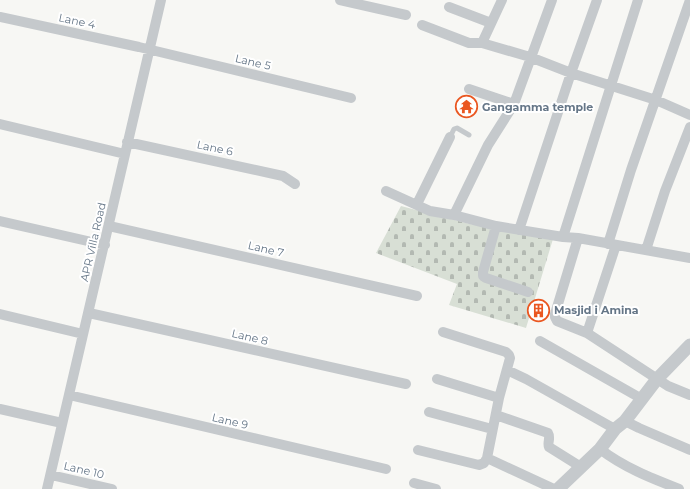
<svg xmlns="http://www.w3.org/2000/svg" width="690" height="489" viewBox="0 0 690 489" font-family="Montserrat,sans-serif">
  <defs>
    <pattern id="cemetery-stones" width="16" height="16" patternUnits="userSpaceOnUse"><rect width="16" height="16" fill="#d8dfd5"/><path d="M2 7V4a2 2 0 0 1 4 0v3zM10 15v-3a2 2 0 0 1 4 0v3z" fill="#b3b9b2"/></pattern>
  </defs>
  <rect width="100%" height="100%" fill="#f7f7f4"/>
  <path fill="url(#cemetery-stones)" d="M 401,206 L 470,224 L 553,239 L 526,328 L 449,305 L 457,284 L 376,253 Z"/>
  <g fill="none" stroke-linecap="round" stroke-linejoin="round">
    <path stroke="#c5c9cc" stroke-width="5" d="M 450,137 L 454,129 L 457,128 L 469,135"/>
    <path stroke="#c5c9cc" stroke-width="10" d="M 340,0 L 406,15
      M 449,7 L 491,23
      M 0,17 L 139,47 L 351,98
      M 422,25 L 469,43 L 482,43 L 530,57 L 571,73 L 656,100 L 690,115
      M 482,43 L 502,0
      M 469,89 L 514,104
      M 0,124 L 125,154
      M 127,142 L 283,176 L 295,184
      M 386,191 L 430,211 L 454,215 L 496,226 L 563,237 L 578,238 L 690,258
      M 417,204 L 450,137
      M 454,215 L 488,145 L 514,104 L 552,0
      M 0,221 L 105,245
      M 109,226 L 417,296
      M 496,226 L 483,272 L 483,276 L 486,278 L 528,292
      M 519,230 L 571,73 L 597,0
      M 563,237 L 638,0
      M 578,238 L 555,314 L 555,317 L 557,321 L 587,333 L 668,386 L 690,395
      M 608,244 L 631,170 L 690,0
      M 646,250 L 665,191 L 690,127
      M 89,313 L 406,384
      M 0,314 L 83,334
      M 587,333 L 616,245
      M 540,341 L 642,399
      M 507,370 L 526,379 L 615,429
      M 437,379 L 499,398
      M 69,395 L 386,469
      M 0,409 L 62,423
      M 429,412 L 492,429
      M 496,415 L 548,433 C 551,438 547,443 549,447 L 581,467
      M 625,421 L 639,428 L 690,450
      M 600,449 C 623,467 651,478 679,489
      M 418,450 L 479,465 L 484,463 L 487,458 L 499,398 L 510,358 L 509,355 L 506,352 L 443,332
      M 487,458 L 554,489
      M 51,475 L 112,489
      M 414,483 L 436,489
      M 47,489 L 161,0"/>
    <path stroke="#c5c9cc" stroke-width="13" d="M 558,489 L 600,449 L 615,429 L 625,421 L 657,379 L 690,345"/>
  </g>
  <defs>
    <symbol id="temple-ring" viewBox="-11 -11 22 22"><circle r="9.5" fill="#fff" stroke="#ea5721" stroke-width="1.5"/><path d="M0-6L5-2H3V0L6.5 2.5H4V6H1.5V3h-3V6H-4V2.5H-6.5L-3 0V-2H-5Z" fill="#ea5721"/></symbol>
    <symbol id="building-ring" viewBox="-11 -11 22 22"><circle r="9.5" fill="#fff" stroke="#ea5721" stroke-width="1.5"/><path d="M-4-6H4V6H1V3H-1V6H-4ZM-2.5-4.3h1.7v1.8h-1.7ZM.8-4.3h1.7v1.8H.8ZM-2.5-1h1.7V.8h-1.7ZM.8-1h1.7V.8H.8Z" fill="#ea5721"/></symbol>
  </defs>
  <g fill-rule="evenodd">
    <use href="#temple-ring" x="454" y="94" width="25" height="25"/>
    <use href="#building-ring" x="526" y="298" width="25" height="25"/>
  </g>
  <g text-anchor="middle" stroke-width="4" stroke-linejoin="round" paint-order="stroke">
    <g font-size="11" fill="#657687" stroke="#fff">
      <text transform="translate(77 21) rotate(12)" y="4">Lane 4</text>
      <text transform="translate(253 62) rotate(13)" y="4">Lane 5</text>
      <text transform="translate(215 148) rotate(12)" y="4">Lane 6</text>
      <text transform="translate(93 242) rotate(-77)" y="4">APR Villa Road</text>
      <text transform="translate(266 249) rotate(13)" y="4">Lane 7</text>
      <text transform="translate(250 337) rotate(13)" y="4">Lane 8</text>
      <text transform="translate(230 421) rotate(13)" y="4">Lane 9</text>
      <text transform="translate(84 470) rotate(13)" y="4">Lane 10</text>
    </g>
    <g font-size="11" font-weight="bold" fill="#657687" stroke="#fff" text-anchor="start">
      <text x="482" y="111">Gangamma temple</text>
      <text x="554" y="314">Masjid i Amina</text>
    </g>
  </g>
</svg>
